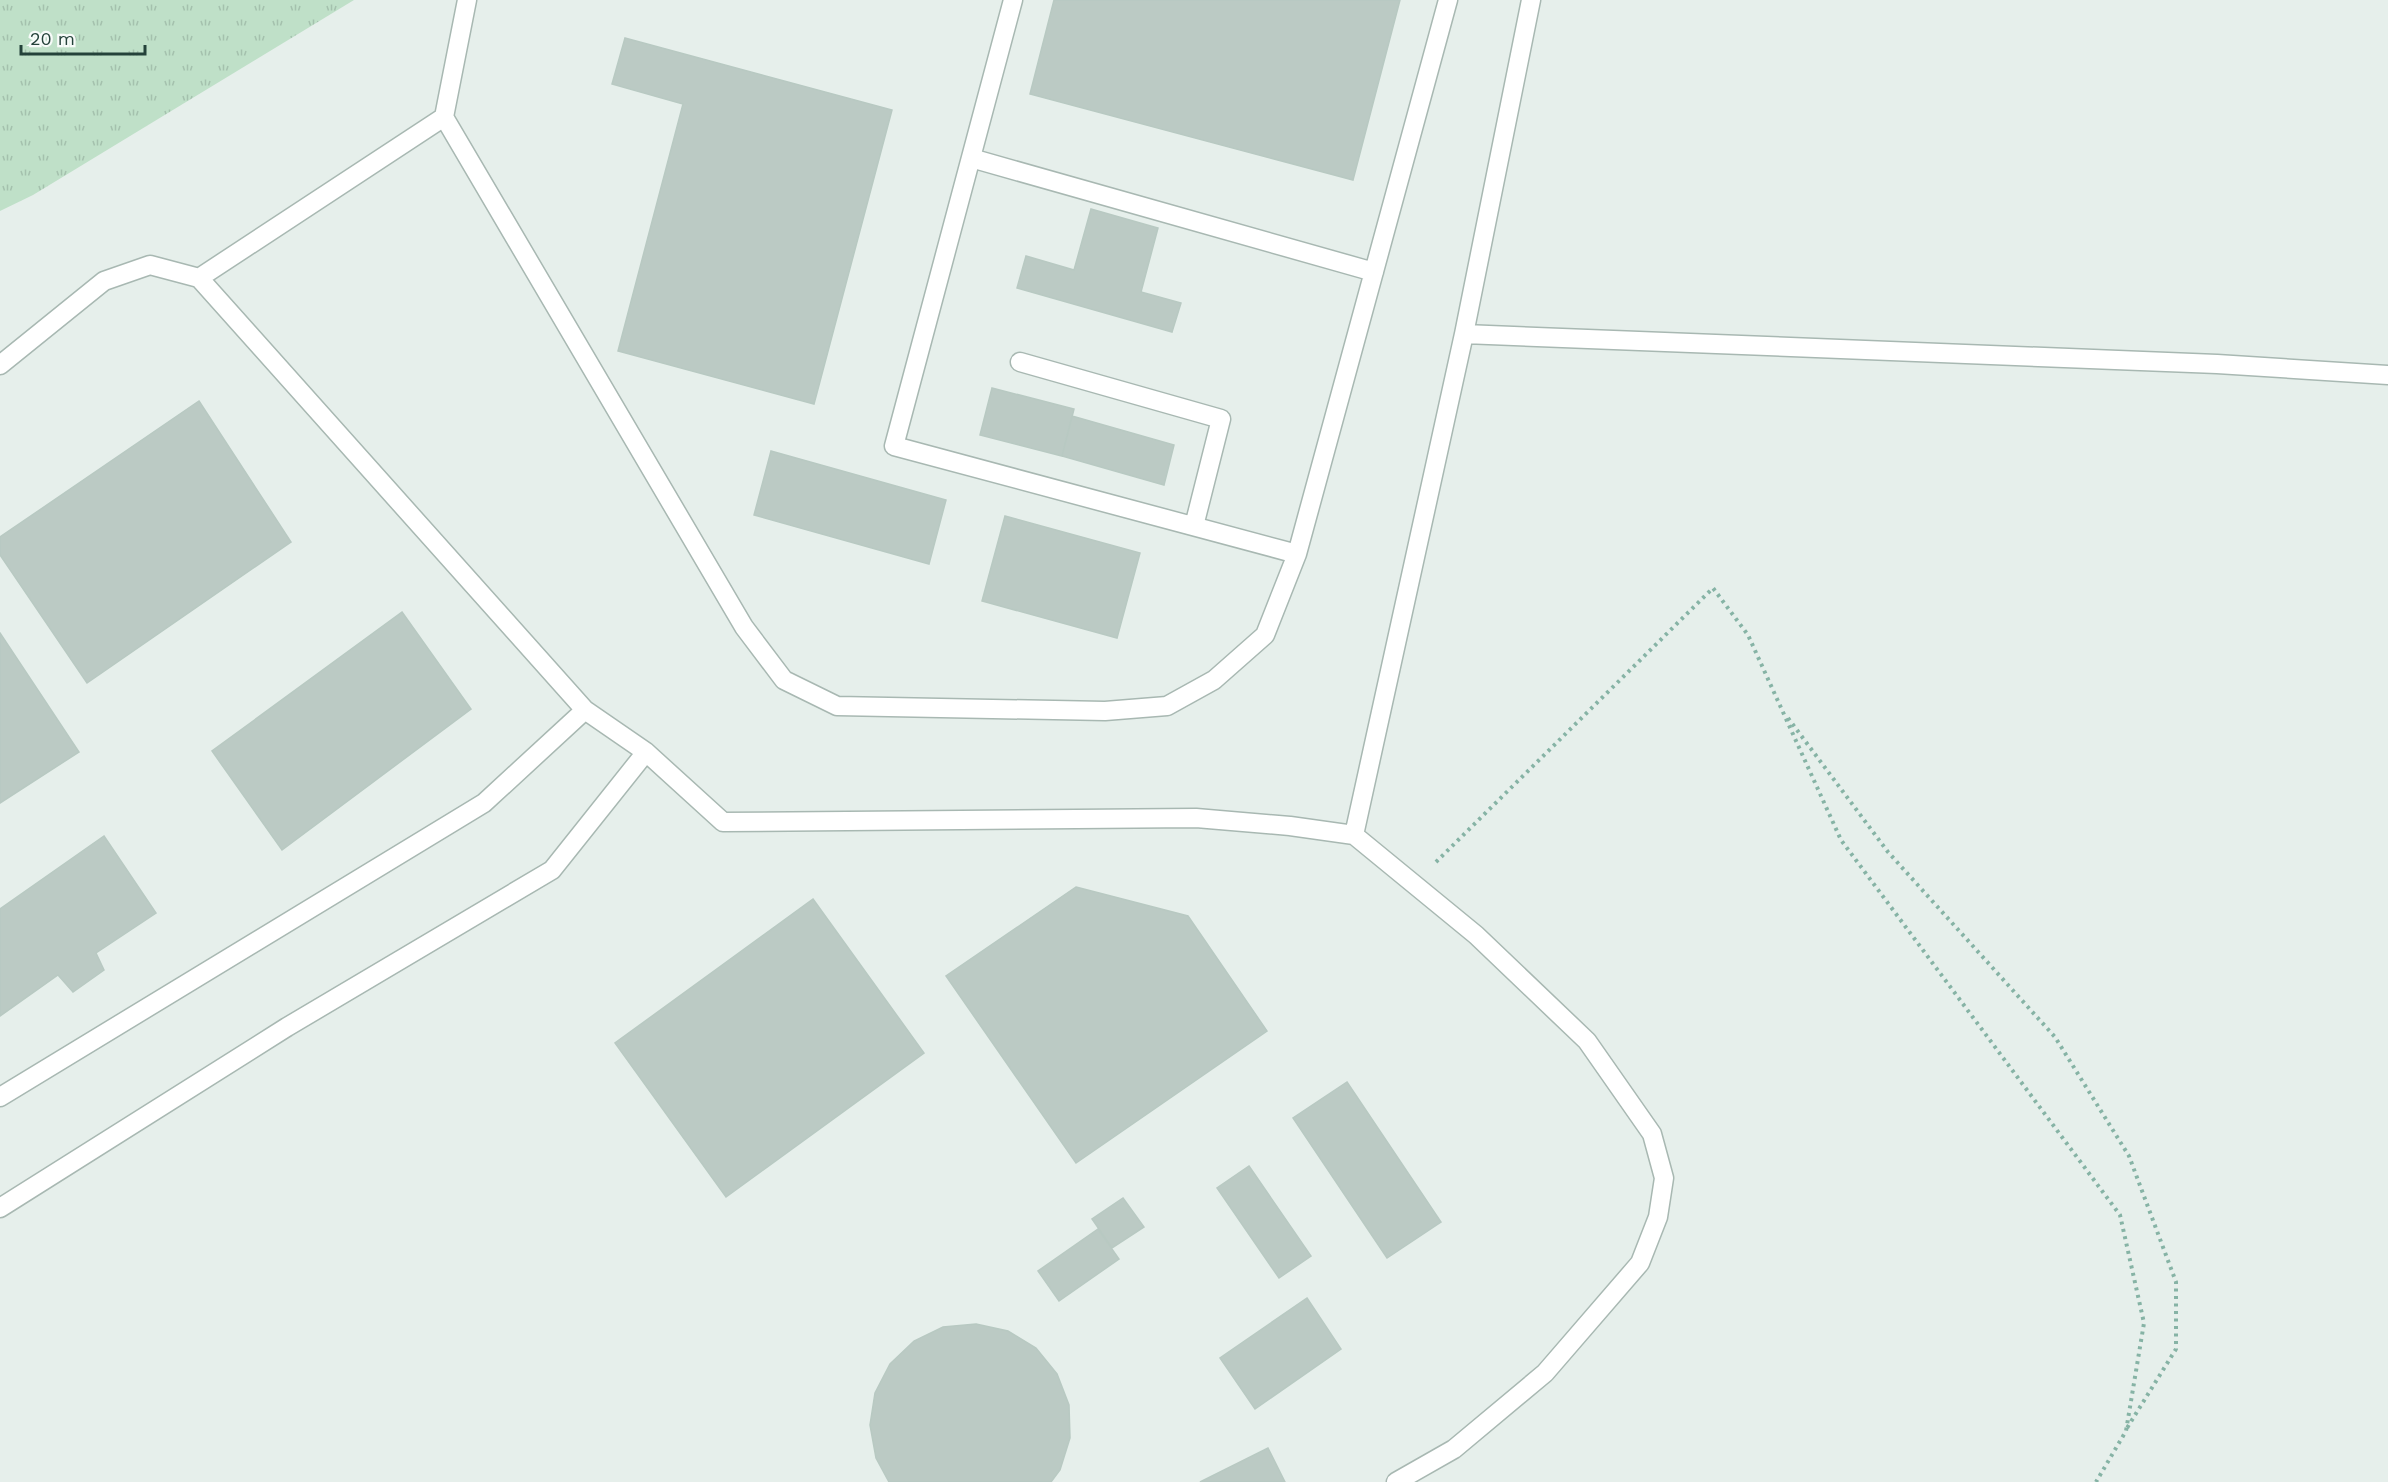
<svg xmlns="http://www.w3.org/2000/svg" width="2388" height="1482" viewBox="0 0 2388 1482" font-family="'Work Sans',sans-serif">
  <defs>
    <pattern id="grass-tufts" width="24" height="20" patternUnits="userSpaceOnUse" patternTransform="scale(1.5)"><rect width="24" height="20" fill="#bfe0c8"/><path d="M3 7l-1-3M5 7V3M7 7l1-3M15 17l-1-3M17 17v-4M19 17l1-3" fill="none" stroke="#a4c1ad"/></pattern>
  </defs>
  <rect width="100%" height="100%" fill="#e6efeb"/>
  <path fill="url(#grass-tufts)" d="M 0,0 L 354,0 L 33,195 L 0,211 Z"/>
  <path fill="#bbcac4" stroke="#b8c9c2" stroke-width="1.5" d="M 1054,0 L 1400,0 L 1353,180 L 1030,94 Z
    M 625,38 L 892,110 L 814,404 L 618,351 L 683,104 L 612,84 Z
    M 1091,209 L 1158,228 L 1141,292 L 1181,303 L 1172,332 L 1017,288 L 1026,256 L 1074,270 Z
    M 992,388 L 1074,409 L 1062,456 L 980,435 Z
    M 199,401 L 291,542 L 87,683 L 0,555 L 0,537 Z
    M 1072,416 L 1174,445 L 1164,485 L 1062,456 Z
    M 771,451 L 946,500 L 929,564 L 754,515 Z
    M 1005,516 L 1140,553 L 1117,638 L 982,601 Z
    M 402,612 L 471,709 L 282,850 L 212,751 Z
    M 0,633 L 79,752 L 0,803 Z
    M 104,836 L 156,913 L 96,953 L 104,970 L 73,992 L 58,975 L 0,1016 L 0,909 Z
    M 1076,887 L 1188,916 L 1267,1031 L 1076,1163 L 946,976 Z
    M 813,899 L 924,1053 L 726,1197 L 615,1043 Z
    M 1347,1082 L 1441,1222 L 1387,1258 L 1293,1118 Z
    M 1249,1166 L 1311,1256 L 1279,1278 L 1217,1188 Z
    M 1123,1198 L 1144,1227 L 1112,1248 L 1092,1219 Z
    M 1098,1229 L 1119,1259 L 1059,1301 L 1038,1271 Z
    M 1307,1298 L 1341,1349 L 1255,1409 L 1220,1358 Z
    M 976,1324 L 1008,1331 L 1036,1348 L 1057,1374 L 1069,1405 L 1070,1438 L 1060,1470 L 1051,1482 L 889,1482 L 876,1458 L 870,1425 L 875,1393 L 890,1364 L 914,1341 L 943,1327 Z
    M 1268,1448 L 1285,1482 L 1200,1482 Z"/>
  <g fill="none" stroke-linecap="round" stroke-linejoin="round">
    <defs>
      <path id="lane" d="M 1013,0 L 894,446 L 1297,554
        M 444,117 L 467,0
        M 971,158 L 1374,272
        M 199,278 L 444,117 L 744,627 L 784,680 L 837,706 L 1105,711 L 1167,706 L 1214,680 L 1265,635 L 1297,554 L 1448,0
        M 1464,334 L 1531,0
        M 1020,362 L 1221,419 L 1194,526
        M 0,365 L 104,281 L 150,265 L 199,278 L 585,710 L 646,752 L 723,822 L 1196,818 L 1290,826 L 1354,835 L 1464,334 L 2217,364 L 2388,375
        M 1354,835 L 1476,935 L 1587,1041 L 1652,1134 L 1664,1178 L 1658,1217 L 1640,1263 L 1545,1373 L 1454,1449 L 1396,1482
        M 0,1097 L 484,803 L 585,710
        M 0,1208 L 287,1027 L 552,870 L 646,752"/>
    </defs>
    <use href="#lane" stroke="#a8b8b2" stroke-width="21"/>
    <path stroke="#86b3a5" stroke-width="4" stroke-dasharray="3 4.5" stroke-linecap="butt" d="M 1788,718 L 1888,852 L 2055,1037 L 2129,1156 L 2176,1282 L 2176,1349 L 2127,1428
      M 1436,862 L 1713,588 L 1748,635 L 1841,840 L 2120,1215 L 2144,1323 L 2126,1431 L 2096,1482"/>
    <use href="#lane" stroke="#fff" stroke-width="18"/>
  </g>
  <path d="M21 45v9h124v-9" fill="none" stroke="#24423a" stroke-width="3"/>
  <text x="30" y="45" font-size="18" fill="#24423a" stroke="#f7fbf9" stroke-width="4.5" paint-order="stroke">20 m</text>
</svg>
